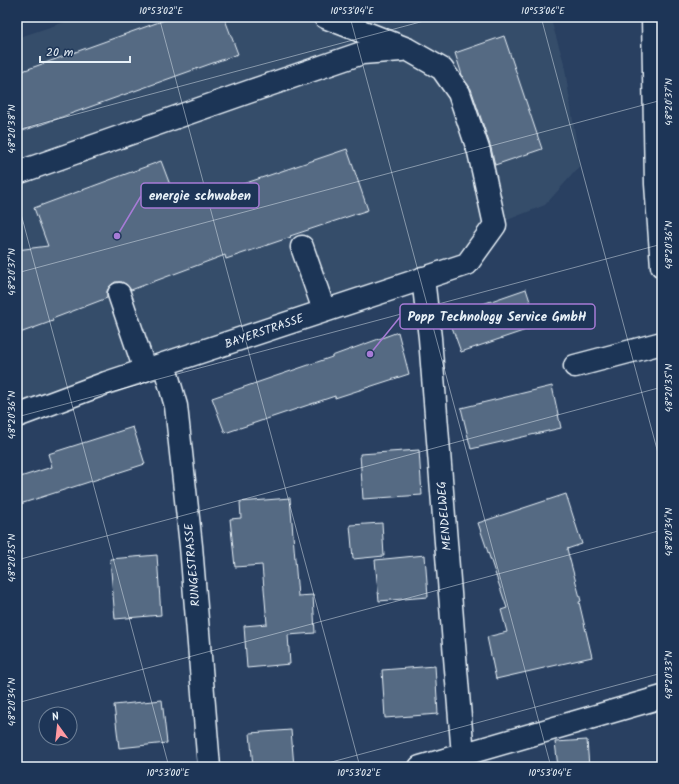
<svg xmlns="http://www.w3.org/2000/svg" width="679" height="784" viewBox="0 0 679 784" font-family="Kalam,sans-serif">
  <rect width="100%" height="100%" fill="#294061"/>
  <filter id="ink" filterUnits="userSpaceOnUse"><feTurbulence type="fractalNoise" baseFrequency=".025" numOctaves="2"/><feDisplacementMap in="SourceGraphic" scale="8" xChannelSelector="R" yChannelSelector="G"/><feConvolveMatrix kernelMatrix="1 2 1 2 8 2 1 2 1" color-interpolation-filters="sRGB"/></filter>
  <g filter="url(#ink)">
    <path fill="#364d6b" d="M 80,17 L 550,17 L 564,63 L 580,166 L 545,205 L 495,225 L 467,264 L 17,416 L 17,38 Z"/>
    <path fill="#556a83" stroke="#e8f1f8" d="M 173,17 L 224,17 L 238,54 L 17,133 L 17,73 Z
      M 504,36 L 542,149 L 495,165 L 491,148 L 471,89 L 463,78 L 455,53 Z
      M 347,149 L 368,210 L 290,236 L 291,237 L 226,259 L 225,255 L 131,290 L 127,285 L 122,282 L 115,282 L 110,286 L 107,291 L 107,298 L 52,319 L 53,321 L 17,334 L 17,250 L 48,246 L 34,208 L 161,161 L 178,206 Z
      M 526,289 L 538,326 L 461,352 L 448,316 Z
      M 398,332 L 409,374 L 335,398 L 335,396 L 225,433 L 212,398 L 332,357 L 332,356 Z
      M 552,386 L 561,428 L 471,449 L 461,408 Z
      M 133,427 L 145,464 L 17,505 L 17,478 L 52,467 L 48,454 Z
      M 419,450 L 422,495 L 363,499 L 360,454 Z
      M 566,494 L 582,544 L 567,549 L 581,601 L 579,602 L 592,657 L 496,679 L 487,637 L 507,632 L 501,610 L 507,608 L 478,523 Z
      M 290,498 L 298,596 L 313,595 L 315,633 L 288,635 L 290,664 L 247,668 L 244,626 L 267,624 L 262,565 L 235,567 L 230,519 L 241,518 L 240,502 Z
      M 382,523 L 384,556 L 353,559 L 350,525 Z
      M 157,555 L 161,615 L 115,619 L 110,559 Z
      M 425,555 L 428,597 L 379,601 L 375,560 Z
      M 435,666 L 438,714 L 385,718 L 382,670 Z
      M 162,700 L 167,743 L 119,748 L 114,705 Z
      M 291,730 L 294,767 L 253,767 L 250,733 Z
      M 587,740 L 589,767 L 558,767 L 555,742 Z"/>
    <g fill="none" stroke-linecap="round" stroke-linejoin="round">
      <defs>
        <path id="minor" d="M 653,17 L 656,184 L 662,266
          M 17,173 L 251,91 L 362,53 L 401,50
          M 302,247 L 324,310
          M 423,278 L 430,338 L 455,657 L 463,755
          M 119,294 L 145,370
          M 164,364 L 176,406 L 191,546 L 209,767
          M 575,366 L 662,343
          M 17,416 L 106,383 L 467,264 L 495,225 L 479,152 L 459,93 L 442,69 L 407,49 L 325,17
          M 420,767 L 662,697"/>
      </defs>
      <use href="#minor" stroke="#e8f1f8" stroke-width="25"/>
      <use href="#minor" stroke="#1d3557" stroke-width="22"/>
    </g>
  </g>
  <path fill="none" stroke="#e8f1f8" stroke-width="1" stroke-opacity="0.45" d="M 159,17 L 360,767M 350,17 L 551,767M 541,17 L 662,468M 17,130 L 439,17M 17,199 L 169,767M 17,273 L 662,100M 17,417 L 662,244M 17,560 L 662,387M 17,703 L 662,530M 313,767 L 662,673"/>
  <g text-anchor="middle" stroke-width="3.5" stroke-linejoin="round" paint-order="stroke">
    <g font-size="12" fill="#e8f1f8" stroke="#1d3557">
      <text transform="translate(264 331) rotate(-19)" y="4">BAYERSTRASSE</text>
      <text transform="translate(444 516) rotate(-95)" y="4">MENDELWEG</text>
      <text transform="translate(192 565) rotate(-95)" y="4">RUNGESTRASSE</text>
    </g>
  </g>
  <path fill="none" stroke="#a77bd6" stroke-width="1.5" d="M117 236L141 196M370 354L400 317"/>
  <g fill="#a77bd6" stroke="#1d3557" stroke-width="1.5">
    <circle cx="117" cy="236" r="4"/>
    <circle cx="370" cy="354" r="4"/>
  </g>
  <g fill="#1d3557" stroke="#a77bd6" stroke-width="1.5">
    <rect x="141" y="183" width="118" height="25" rx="4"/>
    <rect x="400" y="304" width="195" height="25" rx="4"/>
  </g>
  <g font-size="13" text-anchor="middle" font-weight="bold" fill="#e8f1f8">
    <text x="200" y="200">energie schwaben</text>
    <text x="497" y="321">Popp Technology Service GmbH</text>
  </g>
  <rect width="679" height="784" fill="none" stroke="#1d3557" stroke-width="44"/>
  <g transform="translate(58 726) rotate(345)"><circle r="19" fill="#1d3557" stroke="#6e8097"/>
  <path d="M0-3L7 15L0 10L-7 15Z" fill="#ff9aa2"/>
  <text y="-6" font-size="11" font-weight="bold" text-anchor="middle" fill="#e8f1f8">N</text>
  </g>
  <path d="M40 56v6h90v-6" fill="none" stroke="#e8f1f8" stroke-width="2"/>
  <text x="46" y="56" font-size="12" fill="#e8f1f8" stroke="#1d3557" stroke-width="3" paint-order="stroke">20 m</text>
  <rect x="22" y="22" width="635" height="740" fill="none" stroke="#e8f1f8" stroke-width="1.5"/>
  <g font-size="10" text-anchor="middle" fill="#e8f1f8">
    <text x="161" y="14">10°53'02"E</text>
    <text x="352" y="14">10°53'04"E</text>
    <text x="543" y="14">10°53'06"E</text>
    <text transform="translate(668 102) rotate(-90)" y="4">48°20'37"N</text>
    <text transform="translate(11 129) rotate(-90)" y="4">48°20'38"N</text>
    <text transform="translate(668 245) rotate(-90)" y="4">48°20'36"N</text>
    <text transform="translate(11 272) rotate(-90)" y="4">48°20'37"N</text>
    <text transform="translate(668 388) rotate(-90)" y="4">48°20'35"N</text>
    <text transform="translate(11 415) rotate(-90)" y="4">48°20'36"N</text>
    <text transform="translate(668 532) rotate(-90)" y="4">48°20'34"N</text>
    <text transform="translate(11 558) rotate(-90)" y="4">48°20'35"N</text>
    <text transform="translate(668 675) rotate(-90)" y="4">48°20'33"N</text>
    <text transform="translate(11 702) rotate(-90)" y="4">48°20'34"N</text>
    <text x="168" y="776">10°53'00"E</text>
    <text x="359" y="776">10°53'02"E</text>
    <text x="550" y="776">10°53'04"E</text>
  </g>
</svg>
